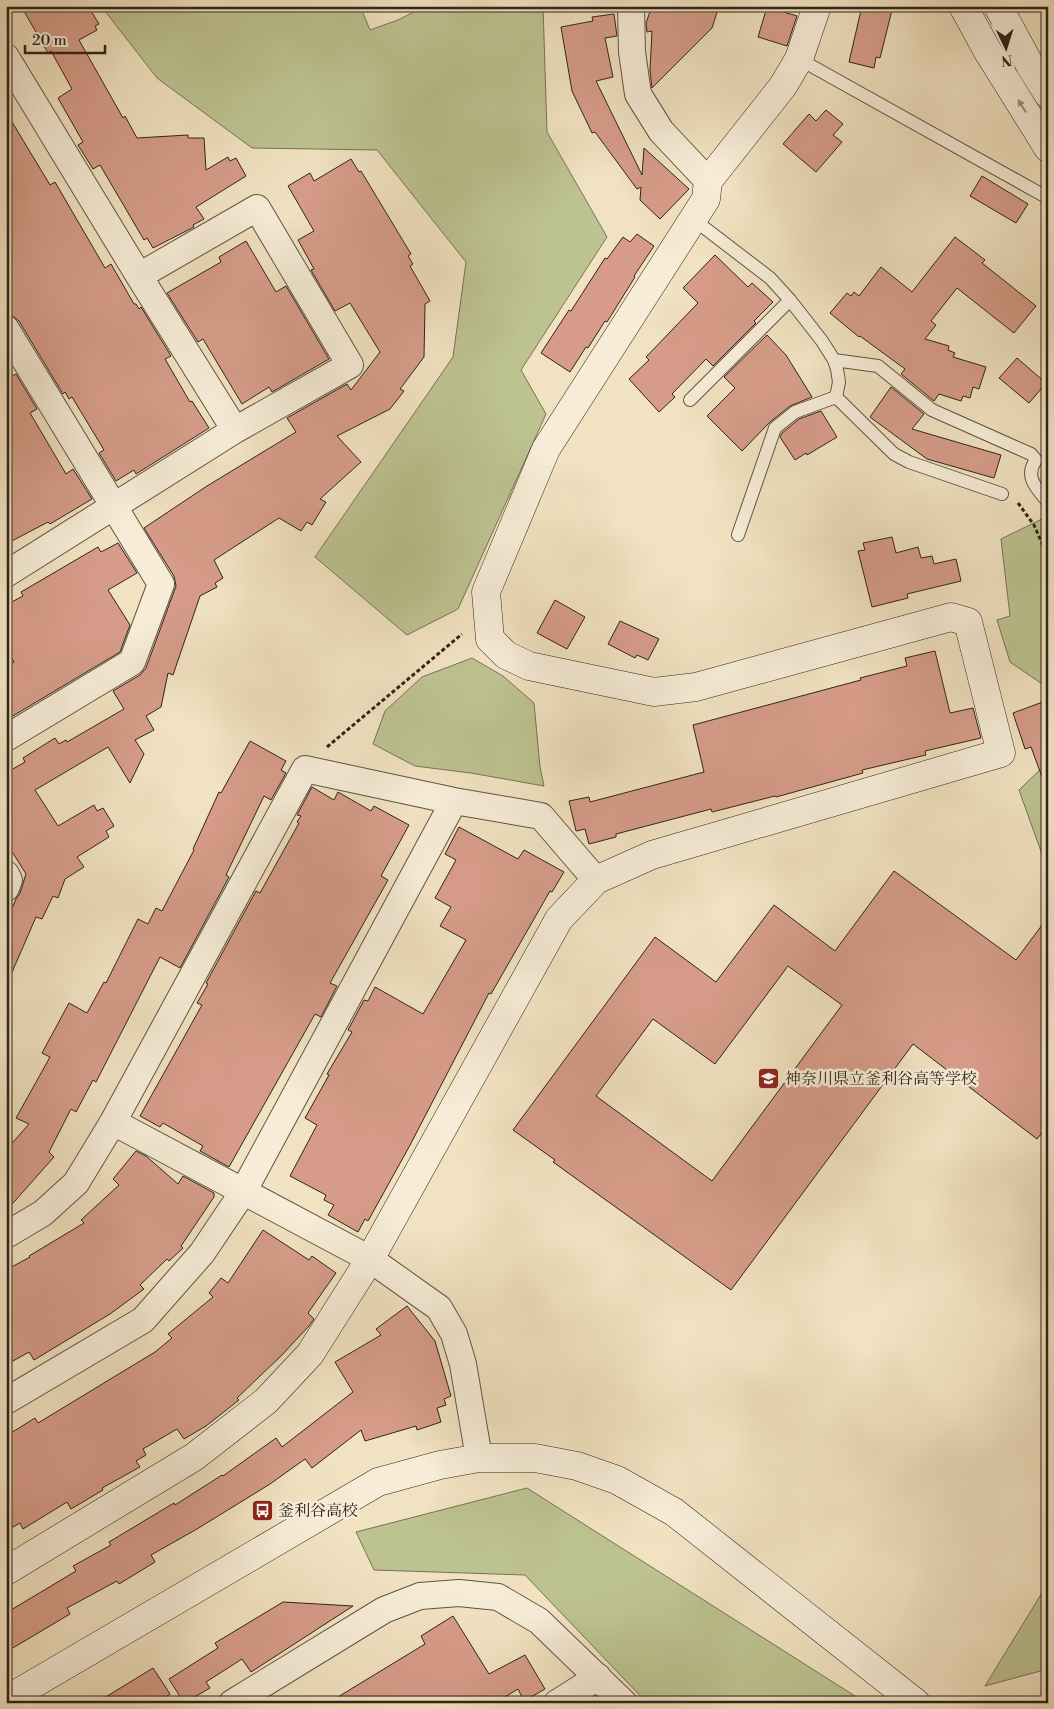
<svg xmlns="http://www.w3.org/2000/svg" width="1054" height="1709" viewBox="0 0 1054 1709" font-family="'Libre Bodoni','Noto Serif JP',serif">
  <rect width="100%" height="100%" fill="#f1e2c1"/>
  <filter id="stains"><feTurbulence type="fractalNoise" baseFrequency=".004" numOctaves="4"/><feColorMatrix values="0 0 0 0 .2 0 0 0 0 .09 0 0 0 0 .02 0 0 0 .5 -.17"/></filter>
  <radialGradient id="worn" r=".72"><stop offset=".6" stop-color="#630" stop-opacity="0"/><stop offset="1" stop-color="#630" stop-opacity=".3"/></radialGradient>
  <path fill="#bdc291" stroke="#767356" d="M 101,6 L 360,6 L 370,30 L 398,20 L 426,6 L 543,6 L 547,132 L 607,237 L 521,370 L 546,414 L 458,609 L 407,635 L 315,557 L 453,357 L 466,262 L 377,150 L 252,148 L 157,78 Z
    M 1048,516 L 1048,688 L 1010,662 L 997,620 L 1010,616 L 1001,539 Z
    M 472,658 L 503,676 L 534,703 L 540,767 L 544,786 L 471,773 L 415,766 L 373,744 L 385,711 L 422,677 Z
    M 1048,762 L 1048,871 L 1019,790 Z
    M 527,1488 L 866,1703 L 647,1703 L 525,1575 L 374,1570 L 356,1532 Z
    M 1048,1583 L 1048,1669 L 985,1686 Z"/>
  <path fill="#d69c89" stroke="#2e241a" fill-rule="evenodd" d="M 21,6 L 88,6 L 99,24 L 95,26 L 97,30 L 79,40 L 123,118 L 125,116 L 137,138 L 188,135 L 188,138 L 204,138 L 206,170 L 228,157 L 230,161 L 236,158 L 246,176 L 196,207 L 204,219 L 193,225 L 194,227 L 153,248 L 147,238 L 144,240 L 100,165 L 93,169 L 78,145 L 83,142 L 58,98 L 72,89 L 51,51 L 48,53 Z
    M 652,6 L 719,6 L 712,28 L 652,88 L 650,70 L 652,31 L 647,32 L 646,23 Z
    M 862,6 L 893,6 L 880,58 L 876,57 L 874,68 L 849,62 Z
    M 767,7 L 797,16 L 787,46 L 758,37 Z
    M 614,14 L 617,36 L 605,38 L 613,77 L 596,81 L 642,175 L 644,148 L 689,189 L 660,219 L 640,200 L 641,187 L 637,189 L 595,132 L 592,133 L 572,91 L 561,27 L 593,21 L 592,17 Z
    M 826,110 L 843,124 L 833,135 L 842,142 L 816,172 L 783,144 L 809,114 L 816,121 Z
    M 6,112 L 50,185 L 55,182 L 105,268 L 111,264 L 134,304 L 136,304 L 139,309 L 141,307 L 171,356 L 165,359 L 190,402 L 192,401 L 209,428 L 136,474 L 134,470 L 116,481 L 99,453 L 104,450 L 72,397 L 69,399 L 65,392 L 63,394 L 19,321 L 11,315 L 6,307 Z
    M 351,159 L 359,172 L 361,171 L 411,254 L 408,256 L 413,264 L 410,266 L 430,301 L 425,304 L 424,357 L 400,389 L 404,391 L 390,409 L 337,436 L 361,462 L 320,499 L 326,502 L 312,525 L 307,522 L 301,531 L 279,518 L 214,560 L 223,578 L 215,583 L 217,587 L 200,596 L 173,675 L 168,673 L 161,707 L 146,716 L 154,730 L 135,740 L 144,754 L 130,783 L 108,747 L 35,790 L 58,826 L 94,805 L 97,811 L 103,808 L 114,826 L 106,831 L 109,837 L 77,857 L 84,867 L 65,879 L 58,898 L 53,896 L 42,919 L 36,917 L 6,986 L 6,922 L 16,899 L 20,893 L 26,874 L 6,842 L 6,773 L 25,762 L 23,758 L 55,738 L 59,744 L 66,740 L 67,742 L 124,709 L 113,691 L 140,675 L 146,668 L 176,586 L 174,576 L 144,528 L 207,486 L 296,432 L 287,418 L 347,384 L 351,390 L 380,352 L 350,303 L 335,311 L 311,270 L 314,269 L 298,240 L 314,231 L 288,186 L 310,173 L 314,181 Z
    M 982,176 L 1028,204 L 1016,223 L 970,196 Z
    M 637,234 L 654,246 L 634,276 L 635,277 L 607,322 L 605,321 L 588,348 L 586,347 L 570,372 L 541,353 L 569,310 L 571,311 L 605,258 L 607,259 L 623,237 L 630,242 Z
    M 955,237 L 985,260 L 982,263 L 1036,306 L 1014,333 L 957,288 L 931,321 L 936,325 L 925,339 L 949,346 L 948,350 L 955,353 L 953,357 L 986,367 L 979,389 L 973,387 L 970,398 L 963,396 L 961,401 L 939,394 L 934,401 L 901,374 L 905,369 L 860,336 L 859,337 L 830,313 L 847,293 L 851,296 L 854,292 L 859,296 L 881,267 L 912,292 Z
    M 246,241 L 276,292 L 286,286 L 329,359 L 272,392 L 269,387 L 242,404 L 203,339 L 198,342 L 167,293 L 221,262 L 219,257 Z
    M 715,255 L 748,287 L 752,283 L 773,302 L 754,321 L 756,323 L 713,366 L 706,359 L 672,394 L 675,397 L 659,412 L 629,379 L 649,360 L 646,357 L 698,303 L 683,288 Z
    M 767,335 L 786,355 L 812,397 L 790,406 L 770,422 L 742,451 L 707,416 L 735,388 L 724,377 Z
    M 1017,358 L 1046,383 L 1029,403 L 999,378 Z
    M 6,374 L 8,378 L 16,374 L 37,409 L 30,413 L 66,474 L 73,469 L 92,499 L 50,524 L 48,522 L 6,544 Z
    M 891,387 L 924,414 L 912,429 L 1001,455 L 994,478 L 927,459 L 870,417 Z
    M 821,411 L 837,437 L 807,455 L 806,453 L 795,460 L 780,437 L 782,433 L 799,419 Z
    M 892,537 L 896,553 L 918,547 L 921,558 L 932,556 L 934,564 L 956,559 L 961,581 L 907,594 L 908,598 L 872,607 L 858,551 L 865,550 L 863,543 Z
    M 118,543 L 137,573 L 108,590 L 130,625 L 120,652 L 6,720 L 6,667 L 14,662 L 6,647 L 6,605 L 23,596 L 21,592 L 98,547 L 101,552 Z
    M 555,600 L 585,617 L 567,649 L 537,633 Z
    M 620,621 L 659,639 L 648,660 L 637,655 L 635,658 L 608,644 Z
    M 935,651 L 950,713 L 973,708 L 981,738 L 925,751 L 926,755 L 862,770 L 863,773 L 776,797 L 775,796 L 712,812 L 711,809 L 616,834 L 616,837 L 589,844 L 585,829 L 576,831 L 569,801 L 589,797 L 590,802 L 704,772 L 693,725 L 861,680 L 860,678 L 907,666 L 905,658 Z
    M 1048,700 L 1048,785 L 1045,785 L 1031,747 L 1025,749 L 1013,713 Z
    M 250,741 L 286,761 L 281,770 L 286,773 L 271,800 L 264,796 L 226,875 L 229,877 L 180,968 L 160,957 L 96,1082 L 93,1080 L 76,1112 L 71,1109 L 49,1152 L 54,1157 L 6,1211 L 6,1150 L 29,1124 L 16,1118 L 50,1057 L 42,1053 L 69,1003 L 87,1013 L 104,982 L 106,983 L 138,919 L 148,924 L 156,908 L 162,911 L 194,850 L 193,849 L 219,792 L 221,793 Z
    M 312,787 L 334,800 L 338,792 L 371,811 L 374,806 L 409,825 L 381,876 L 388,880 L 330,983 L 337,986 L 321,1017 L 315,1014 L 229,1167 L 200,1151 L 203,1146 L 163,1123 L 160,1127 L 140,1116 L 202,1005 L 197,1003 L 208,984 L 206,983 L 256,891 L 260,893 L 299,823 L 297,822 L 301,816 L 297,815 Z
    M 459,827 L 518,859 L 524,850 L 564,872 L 552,892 L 550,891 L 491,994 L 489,993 L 409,1147 L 368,1221 L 365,1219 L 358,1232 L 328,1215 L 334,1205 L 324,1200 L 326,1195 L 290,1176 L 317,1125 L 305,1118 L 329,1075 L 327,1074 L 352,1032 L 348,1030 L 364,1000 L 368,1001 L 375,987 L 423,1014 L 466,940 L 440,926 L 451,907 L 435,898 L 456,860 L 445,854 Z
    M 894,871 L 1016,960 L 1048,917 L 1048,1125 L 1037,1139 L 913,1044 L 731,1290 L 553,1162 L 555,1160 L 513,1130 L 655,937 L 716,982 L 774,905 L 835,951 ZM 788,966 L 842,1005 L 712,1181 L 596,1096 L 653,1019 L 715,1064 Z
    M 136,1151 L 146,1156 L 178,1184 L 183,1176 L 214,1193 L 214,1197 L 181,1246 L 183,1248 L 169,1261 L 167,1259 L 140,1285 L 144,1289 L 110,1314 L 34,1360 L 29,1352 L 13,1361 L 6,1350 L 6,1270 L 30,1257 L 29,1256 L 84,1223 L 81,1220 L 119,1185 L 113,1179 Z
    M 263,1230 L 309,1260 L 312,1256 L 336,1273 L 308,1313 L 314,1319 L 309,1326 L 281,1356 L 237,1398 L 239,1400 L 206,1426 L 184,1439 L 177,1429 L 143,1449 L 146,1455 L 136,1461 L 140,1467 L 102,1488 L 103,1490 L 71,1509 L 67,1502 L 23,1529 L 20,1523 L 6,1531 L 6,1436 L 35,1418 L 38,1423 L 155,1352 L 172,1338 L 168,1334 L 213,1297 L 209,1293 L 221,1278 L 228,1283 Z
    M 407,1306 L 435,1341 L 451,1396 L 444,1399 L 446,1405 L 437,1408 L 441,1422 L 417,1430 L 416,1426 L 365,1441 L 361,1430 L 312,1468 L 305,1459 L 270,1484 L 197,1529 L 151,1555 L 155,1562 L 119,1584 L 117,1581 L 67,1608 L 70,1614 L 6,1652 L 6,1613 L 76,1571 L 73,1566 L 111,1545 L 109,1542 L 174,1503 L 175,1505 L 222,1475 L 223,1476 L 276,1438 L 282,1447 L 353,1392 L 335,1362 L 381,1335 L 376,1329 Z
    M 283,1602 L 353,1606 L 251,1672 L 242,1659 L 206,1682 L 210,1688 L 184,1703 L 169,1679 L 218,1648 L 215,1643 Z
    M 453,1616 L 489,1674 L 525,1655 L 545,1689 L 524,1701 L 518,1689 L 495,1703 L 328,1703 L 425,1644 L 421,1636 Z
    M 153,1668 L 170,1694 L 157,1703 L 96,1703 Z"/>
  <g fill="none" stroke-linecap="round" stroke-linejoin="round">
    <defs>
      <path id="lane" d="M 799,59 L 1048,198
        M 693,219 L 770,278 L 790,300 L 822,341 L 834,360 L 837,369 L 839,382 L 836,397 L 894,454 L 909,462 L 1002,494
        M 834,360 L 878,366 L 932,410 L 1031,454 L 1036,460 C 1024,476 1036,488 1048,502
        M 690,400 L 790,300
        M 738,535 L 775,428 L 795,412 L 836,397"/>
      <path id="street" d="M 631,6 L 632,52 L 638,94 L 661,131 L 708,181
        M 6,57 L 139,276 L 235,430
        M 6,329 L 161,584 L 132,662 L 6,738
        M 6,574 L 235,430 L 350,365 L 257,208 L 139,276
        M 6,874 L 9,880 L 6,888
        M 113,1122 L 370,1259 L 439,1308 L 454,1334 L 463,1364 L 479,1458
        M 6,1235 L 43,1213 L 76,1183 L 113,1122 L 305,769 L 454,801 L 541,816 L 596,880
        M 6,1401 L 143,1320 L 202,1253 L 243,1192 L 454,801
        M 232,1703 L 384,1610 L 420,1596 L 459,1593 L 498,1597 L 539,1621 L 624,1703
        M 557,1703 L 598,1677"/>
      <path id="secondary" d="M 963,6 L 987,50 L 1048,148
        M 998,6 L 1031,67 L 1048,94
        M 6,1571 L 194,1457 L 266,1401 L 310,1354 L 370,1259 L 559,919 L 596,880 L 652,855 L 1001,753 L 968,622 L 951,617 L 696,687 L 654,692 L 529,666 L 506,655 L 490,639 L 486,592 L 546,449 L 706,199 L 708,181 L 783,86 L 799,59 L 817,6
        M 6,1700 L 378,1482 L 440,1465 L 479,1458 L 535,1458 L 577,1466 L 617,1480 L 674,1512 L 916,1703"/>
    </defs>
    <use href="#lane" stroke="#5f5444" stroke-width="14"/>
    <use href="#street" stroke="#5f5444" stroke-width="28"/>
    <use href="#secondary" stroke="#2e241a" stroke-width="29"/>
    <path stroke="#2e241a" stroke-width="3" stroke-dasharray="4 2.5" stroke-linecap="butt" d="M 1018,503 L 1034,525 L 1048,557
      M 327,747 L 462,634"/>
    <use href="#lane" stroke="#f6ecd7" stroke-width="12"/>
    <use href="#street" stroke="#f6ecd7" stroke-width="26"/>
    <use href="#secondary" stroke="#f6ecd7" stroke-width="28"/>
  </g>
  <defs><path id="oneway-solid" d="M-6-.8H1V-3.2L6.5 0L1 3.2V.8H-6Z" transform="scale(1.25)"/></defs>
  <use fill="#9c9282" href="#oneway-solid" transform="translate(1022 106) rotate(-122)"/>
  <defs>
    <symbol id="school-square" viewBox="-11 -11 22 22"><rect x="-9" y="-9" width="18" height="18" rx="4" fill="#8f2418" stroke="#f6ecd7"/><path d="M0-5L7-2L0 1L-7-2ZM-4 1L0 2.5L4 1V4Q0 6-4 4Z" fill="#fff"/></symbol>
    <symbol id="bus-square" viewBox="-11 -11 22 22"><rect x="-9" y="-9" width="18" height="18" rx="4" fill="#8f2418" stroke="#f6ecd7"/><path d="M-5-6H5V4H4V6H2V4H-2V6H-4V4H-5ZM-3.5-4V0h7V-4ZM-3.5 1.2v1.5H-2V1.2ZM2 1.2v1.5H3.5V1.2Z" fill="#fff"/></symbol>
  </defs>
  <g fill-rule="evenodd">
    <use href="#school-square" x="756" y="1066" width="25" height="25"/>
    <use href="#bus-square" x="250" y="1498" width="25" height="25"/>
  </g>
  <g text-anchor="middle" stroke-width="5" stroke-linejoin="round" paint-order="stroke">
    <g font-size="16" fill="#2e241a" stroke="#f6ecd7" text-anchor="start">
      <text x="785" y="1084">神奈川県立釜利谷高等学校</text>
      <text x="278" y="1516">釜利谷高校</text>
    </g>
  </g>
  <rect width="1054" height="1709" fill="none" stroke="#f1e2c1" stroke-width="25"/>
  <rect x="8" y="8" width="1039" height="1694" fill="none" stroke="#2e241a" stroke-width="2.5"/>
  <rect x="12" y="12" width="1029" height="1684" fill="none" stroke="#2e241a"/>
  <g transform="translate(1006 48) rotate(176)" stroke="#f6ecd7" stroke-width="4" paint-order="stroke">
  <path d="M0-4L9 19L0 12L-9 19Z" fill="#2e241a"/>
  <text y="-8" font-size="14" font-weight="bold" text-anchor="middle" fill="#2e241a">N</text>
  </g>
  <path d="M25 45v8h80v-8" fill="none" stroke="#2e241a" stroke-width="2.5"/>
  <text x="32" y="45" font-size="15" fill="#2e241a" stroke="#f6ecd7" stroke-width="4" paint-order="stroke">20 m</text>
  <rect width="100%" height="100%" filter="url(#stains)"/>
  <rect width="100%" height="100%" fill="url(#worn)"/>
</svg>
